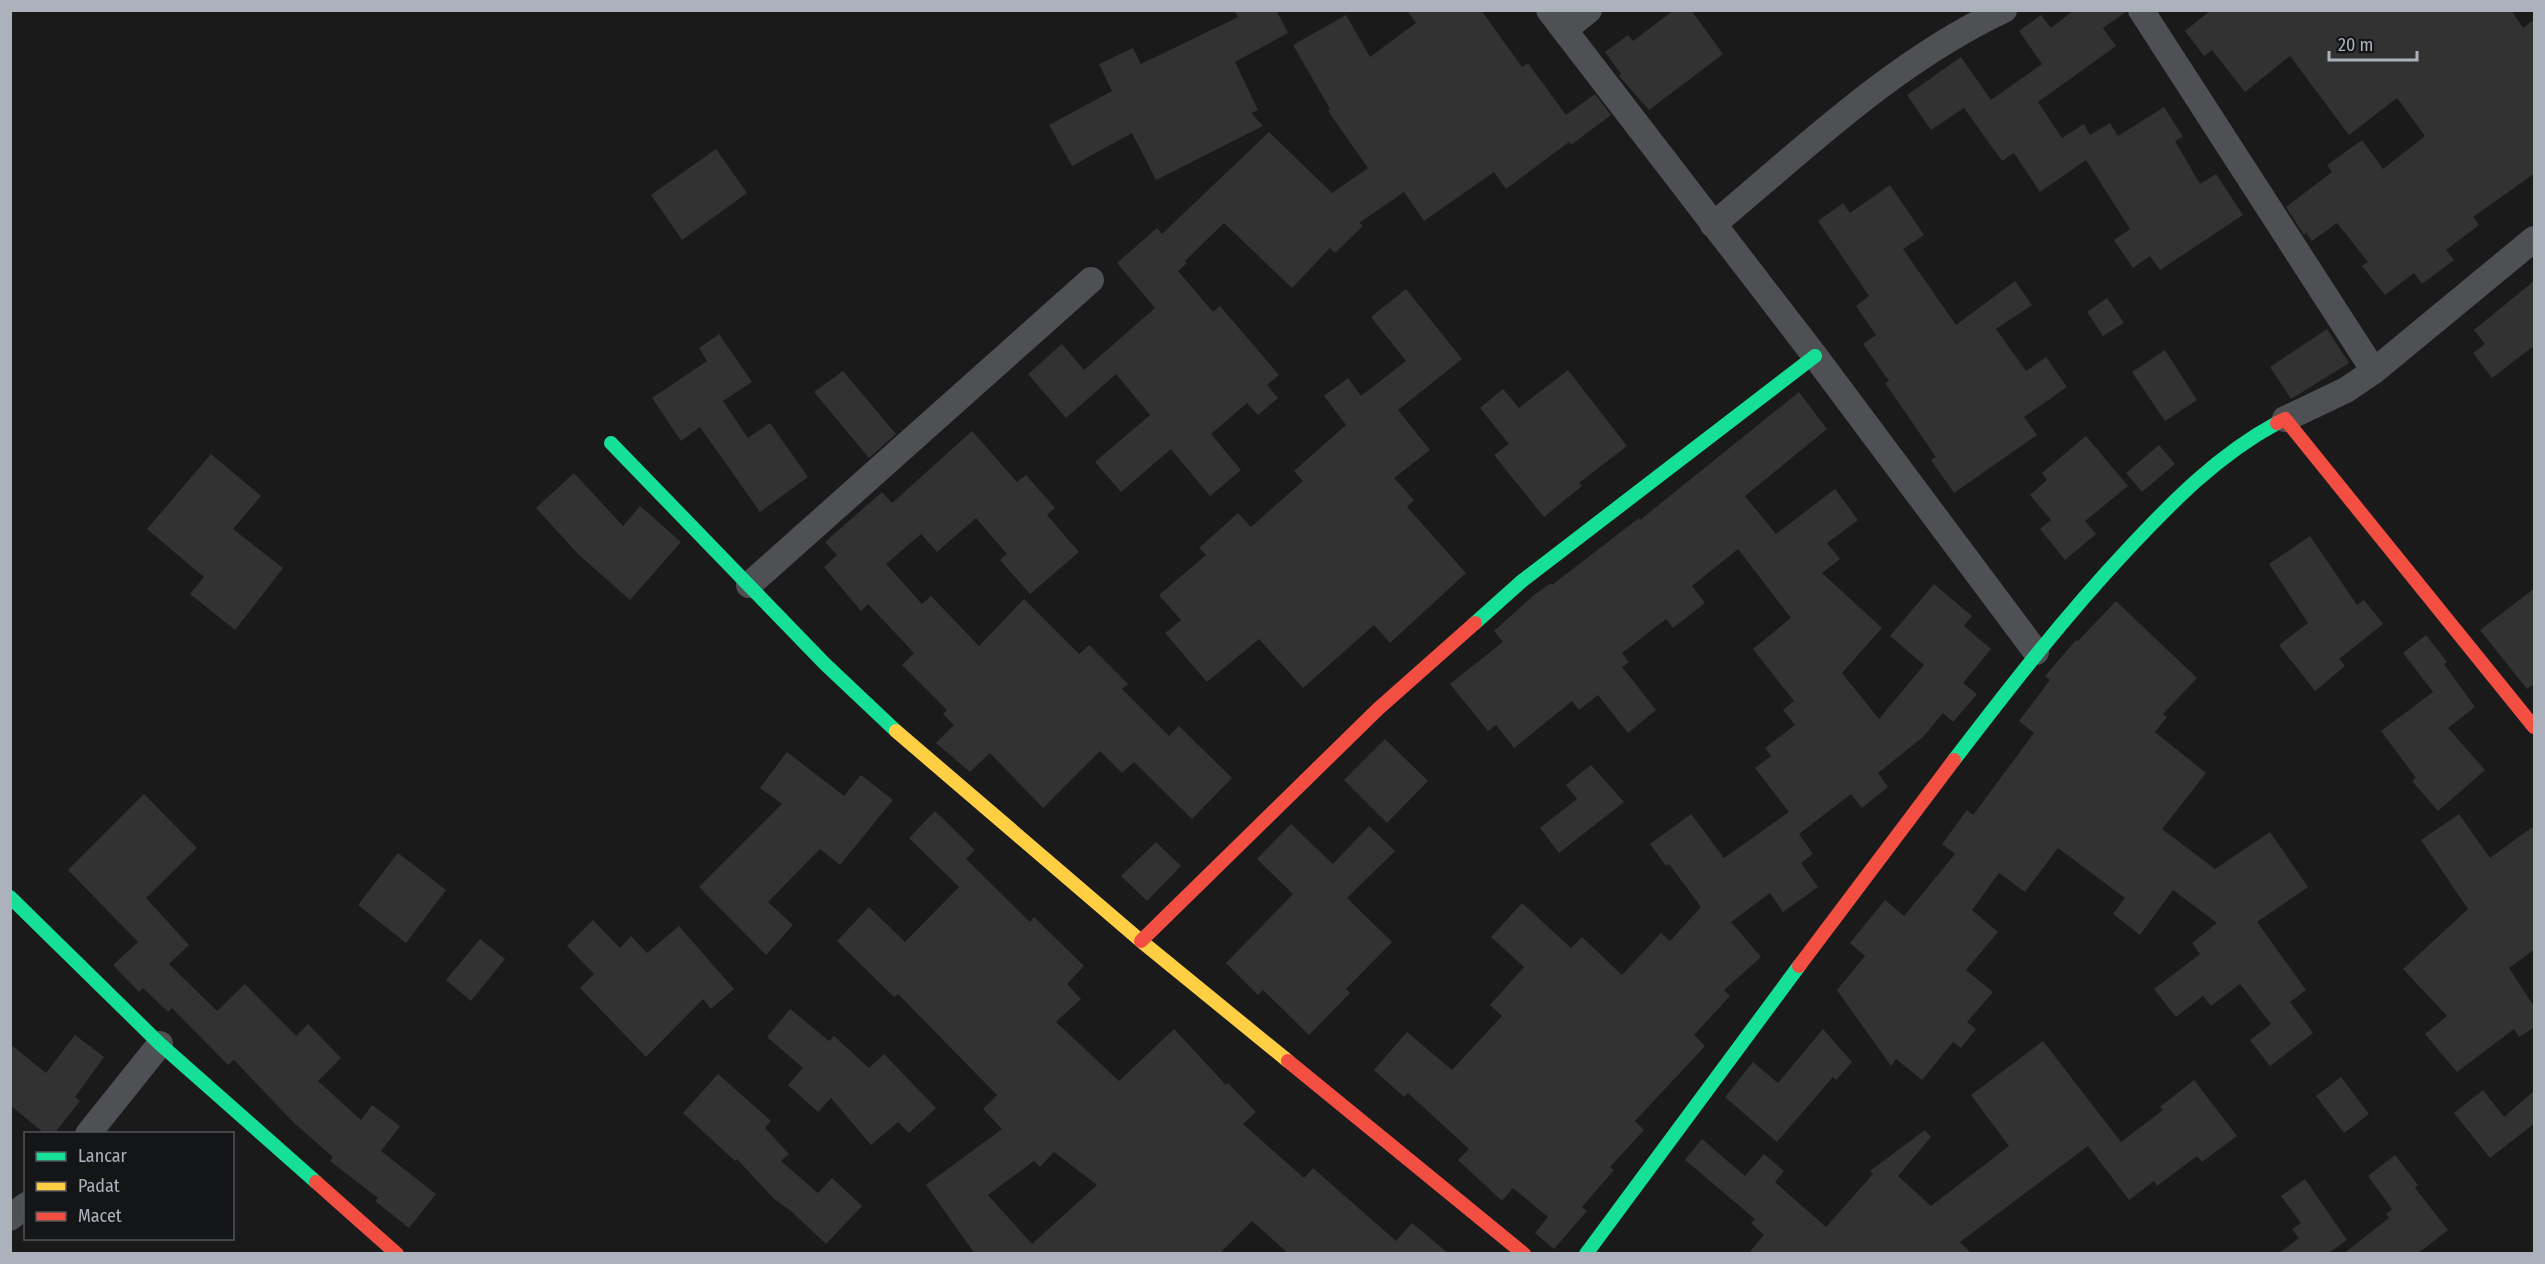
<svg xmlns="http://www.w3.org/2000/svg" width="2545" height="1264" viewBox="0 0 2545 1264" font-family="'Fira Sans Condensed',sans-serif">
  <rect width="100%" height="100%" fill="#1a1a1b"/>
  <path fill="#323233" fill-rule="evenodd" d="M 1234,10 L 1276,10 L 1288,33 L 1235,62 L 1258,110 L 1251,113 L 1263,126 L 1156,180 L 1132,133 L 1072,166 L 1049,125 L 1112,91 L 1099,64 L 1133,48 L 1141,64 L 1238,17 Z
    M 1407,10 L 1481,10 L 1522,67 L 1528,63 L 1566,115 L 1595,94 L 1611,115 L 1571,145 L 1569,142 L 1506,189 L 1494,172 L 1424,221 L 1404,192 L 1359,223 L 1363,226 L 1335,253 L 1330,248 L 1292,288 L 1224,223 L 1185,261 L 1187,263 L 1178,271 L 1213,312 L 1220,306 L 1279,375 L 1267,385 L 1278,398 L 1258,415 L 1247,403 L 1211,434 L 1241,470 L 1210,496 L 1171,449 L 1121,492 L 1095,462 L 1150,415 L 1116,374 L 1066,418 L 1028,374 L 1062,344 L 1084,370 L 1155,308 L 1117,263 L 1157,228 L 1162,234 L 1269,132 L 1332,193 L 1368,168 L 1328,111 L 1330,109 L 1293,45 L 1346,15 L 1370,57 L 1416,23 Z
    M 1674,10 L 1691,10 L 1723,54 L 1649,110 L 1619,76 L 1621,74 L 1605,52 L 1628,35 L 1633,41 Z
    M 2074,10 L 2126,12 L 2103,28 L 2116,46 L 2038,102 L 2062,138 L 2084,124 L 2090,135 L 2110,123 L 2118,136 L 2164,107 L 2183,137 L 2175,141 L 2200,184 L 2216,174 L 2243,215 L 2160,270 L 2150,256 L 2133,268 L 2114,240 L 2130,229 L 2086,160 L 2040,192 L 2014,153 L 2002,161 L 1964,108 L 1931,130 L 1907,95 L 1961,57 L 1991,100 L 2042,64 L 2019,31 L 2041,15 L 2051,28 Z
    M 2211,10 L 2511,10 L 2523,28 L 2535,19 L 2535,173 L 2473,217 L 2479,225 L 2446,250 L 2454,260 L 2422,284 L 2414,273 L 2385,295 L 2362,266 L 2368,262 L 2337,223 L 2312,241 L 2306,233 L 2304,235 L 2286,207 L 2332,172 L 2327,165 L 2362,140 L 2383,169 L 2425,136 L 2397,98 L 2349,135 L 2290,56 L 2245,92 L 2212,50 L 2204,56 L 2185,31 Z
    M 716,149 L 747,193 L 682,240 L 651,195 Z
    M 1890,185 L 1924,235 L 1903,249 L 1956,325 L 2015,281 L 2032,305 L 1996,329 L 2026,371 L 2046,357 L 2067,387 L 2024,417 L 2037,435 L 1954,493 L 1931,460 L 1936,457 L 1885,383 L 1889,381 L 1863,344 L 1876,335 L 1856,306 L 1869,296 L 1818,221 L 1843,203 L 1850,213 Z
    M 2535,280 L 2535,345 L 2492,378 L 2473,353 L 2485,344 L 2474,330 Z
    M 1406,289 L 1462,359 L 1398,410 L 1430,450 L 1394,478 L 1414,500 L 1407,507 L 1466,573 L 1390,643 L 1374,625 L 1303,688 L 1259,639 L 1207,682 L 1165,633 L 1181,620 L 1159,595 L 1206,555 L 1199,548 L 1238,513 L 1251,527 L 1303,481 L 1294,471 L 1346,425 L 1324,396 L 1348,378 L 1361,396 L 1406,361 L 1371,317 Z
    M 2107,298 L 2124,323 L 2103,336 L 2087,312 Z
    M 2327,329 L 2349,363 L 2291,399 L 2270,367 Z
    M 719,334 L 752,382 L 723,401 L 748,438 L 770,423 L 808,477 L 760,512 L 700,427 L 681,441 L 652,398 L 707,361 L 699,348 Z
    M 2165,350 L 2197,400 L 2165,421 L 2132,372 Z
    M 1568,370 L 1627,446 L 1579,483 L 1582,486 L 1544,517 L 1494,455 L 1509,444 L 1480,408 L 1503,389 L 1519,408 Z
    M 843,371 L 896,434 L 869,458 L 814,392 Z
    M 1799,392 L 1827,429 L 1745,496 L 1776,534 L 1835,489 L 1858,520 L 1827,543 L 1840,559 L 1822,573 L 1882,628 L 1842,673 L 1879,719 L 1924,665 L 1890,636 L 1934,584 L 1972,616 L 1964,626 L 1991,649 L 1963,683 L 1977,694 L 1953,722 L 1943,713 L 1923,737 L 1878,773 L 1888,787 L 1862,808 L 1851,794 L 1799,834 L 1813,854 L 1801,863 L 1818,887 L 1783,912 L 1770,893 L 1731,922 L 1761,957 L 1724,990 L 1730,996 L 1694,1035 L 1705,1046 L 1635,1121 L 1644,1130 L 1610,1167 L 1614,1170 L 1582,1207 L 1587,1211 L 1554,1249 L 1535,1233 L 1548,1217 L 1513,1188 L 1502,1201 L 1458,1160 L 1469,1149 L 1408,1093 L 1404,1097 L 1374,1070 L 1407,1032 L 1452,1070 L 1502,1016 L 1490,1005 L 1524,967 L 1491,937 L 1522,903 L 1571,948 L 1582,937 L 1622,975 L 1661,933 L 1670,941 L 1701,907 L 1669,864 L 1666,866 L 1650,844 L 1691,814 L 1724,858 L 1789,812 L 1755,768 L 1771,756 L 1765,748 L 1795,725 L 1783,710 L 1794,701 L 1753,649 L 1791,618 L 1738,549 L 1692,586 L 1705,603 L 1673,628 L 1666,619 L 1622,653 L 1629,662 L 1622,667 L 1656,710 L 1628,733 L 1598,695 L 1579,710 L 1572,701 L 1514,748 L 1496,725 L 1488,731 L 1450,684 L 1503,642 L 1494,631 L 1534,595 L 1551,583 L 1552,585 L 1639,518 L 1640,520 Z
    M 972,431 L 1017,482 L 1026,475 L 1055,508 L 1047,515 L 1079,552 L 1030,594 L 1000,560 L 1007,554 L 976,518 L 937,552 L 921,534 L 886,564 L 922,604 L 931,596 L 979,646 L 1024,599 L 1079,654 L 1089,645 L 1128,684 L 1122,689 L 1169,736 L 1179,726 L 1232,778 L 1192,819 L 1134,762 L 1122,773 L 1100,751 L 1043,808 L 990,753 L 970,772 L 936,743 L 954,725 L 943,714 L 947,710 L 902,665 L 914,653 L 868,604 L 861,611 L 824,567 L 837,555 L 825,542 L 882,492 L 892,503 Z
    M 2086,436 L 2128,486 L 2085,521 L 2096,534 L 2065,560 L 2040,529 L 2051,520 L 2030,495 L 2047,480 L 2042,473 Z
    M 2159,445 L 2175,464 L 2142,492 L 2126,473 Z
    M 211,454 L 261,496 L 233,529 L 283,568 L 235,630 L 190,594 L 204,577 L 147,529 Z
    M 574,473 L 623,526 L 640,506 L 681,542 L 630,600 L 579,555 L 536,508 Z
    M 2310,536 L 2357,605 L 2364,600 L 2383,624 L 2339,659 L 2345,666 L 2315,691 L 2279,645 L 2308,623 L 2269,564 Z
    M 2535,588 L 2535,683 L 2527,689 L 2480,630 Z
    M 2116,601 L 2197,678 L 2163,714 L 2167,717 L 2155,732 L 2206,773 L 2162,829 L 2215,869 L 2270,832 L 2308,887 L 2257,922 L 2306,990 L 2290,1002 L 2313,1033 L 2270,1066 L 2250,1040 L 2271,1024 L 2240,984 L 2211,1006 L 2203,996 L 2176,1017 L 2154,989 L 2200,954 L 2192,943 L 2217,923 L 2173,890 L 2140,935 L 2113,914 L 2125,898 L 2058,848 L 2025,892 L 1999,873 L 1972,910 L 1998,932 L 1966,970 L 1993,992 L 1967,1022 L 1976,1029 L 1961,1048 L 1953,1042 L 1922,1080 L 1896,1059 L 1891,1066 L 1837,990 L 1865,956 L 1850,943 L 1885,900 L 1904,916 L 1955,854 L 1942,844 L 1967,810 L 1973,815 L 2034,733 L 2019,721 L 2050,680 L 2045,676 L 2076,640 L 2078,641 Z
    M 2426,635 L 2447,662 L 2444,664 L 2475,707 L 2448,728 L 2485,770 L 2438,811 L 2412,781 L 2416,778 L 2381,731 L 2433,692 L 2403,653 Z
    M 1385,739 L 1428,781 L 1387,823 L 1344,780 Z
    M 787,752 L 844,796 L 861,775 L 893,800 L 840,865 L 820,849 L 768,902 L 793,925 L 766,955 L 699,887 L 782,804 L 760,788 Z
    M 1591,765 L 1624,802 L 1559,853 L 1540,828 L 1577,799 L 1566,785 Z
    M 144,794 L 197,848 L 146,898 L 189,945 L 169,964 L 217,1011 L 245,984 L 296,1036 L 308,1024 L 341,1058 L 318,1081 L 361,1120 L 372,1105 L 400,1126 L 381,1151 L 436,1194 L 409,1228 L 375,1201 L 378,1198 L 330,1161 L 333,1157 L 294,1123 L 234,1060 L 228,1065 L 172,1008 L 168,1012 L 143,988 L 139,992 L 113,965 L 138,942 L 68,870 Z
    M 935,811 L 975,850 L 966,859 L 1030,922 L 1034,917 L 1084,966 L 1067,984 L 1081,999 L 1056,1022 L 1119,1081 L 1174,1029 L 1226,1085 L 1228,1083 L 1256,1112 L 1243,1124 L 1304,1178 L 1313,1168 L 1396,1241 L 1412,1223 L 1449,1254 L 1289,1254 L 1252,1221 L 1219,1254 L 975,1254 L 926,1185 L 1002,1129 L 983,1109 L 997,1095 L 898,994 L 894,997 L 837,941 L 869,907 L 905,942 L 959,887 L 909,838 ZM 1054,1152 L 1097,1185 L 1032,1244 L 988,1195 L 1034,1161 L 1040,1167 Z
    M 2459,814 L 2490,858 L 2535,825 L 2535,949 L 2509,968 L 2535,1008 L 2535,1027 L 2519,1037 L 2514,1029 L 2457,1072 L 2425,1034 L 2447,1016 L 2403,969 L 2468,909 L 2421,840 Z
    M 1291,824 L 1333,864 L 1369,826 L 1395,851 L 1347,898 L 1392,942 L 1346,989 L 1350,993 L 1309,1035 L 1263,990 L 1258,995 L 1226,963 L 1293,894 L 1257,859 Z
    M 1156,842 L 1181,866 L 1147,901 L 1121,876 Z
    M 398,853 L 446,890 L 406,943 L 358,905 Z
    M 593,920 L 620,948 L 631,936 L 647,953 L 679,926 L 734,989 L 711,1009 L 703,999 L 646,1057 L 580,988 L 594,974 L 567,946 Z
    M 480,939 L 505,959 L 471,1001 L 446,980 Z
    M 790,1009 L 829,1041 L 834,1036 L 869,1068 L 884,1054 L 936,1108 L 909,1133 L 898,1122 L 871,1145 L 831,1098 L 818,1112 L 788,1085 L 803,1068 L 767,1037 Z
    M 1823,1029 L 1852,1062 L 1836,1080 L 1833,1077 L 1777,1142 L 1725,1097 L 1753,1062 L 1778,1083 Z
    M 75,1035 L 104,1057 L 75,1097 L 80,1101 L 54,1134 L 45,1134 L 10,1105 L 10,1044 L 46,1073 Z
    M 2043,1041 L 2121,1142 L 2163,1110 L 2160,1107 L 2194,1080 L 2237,1136 L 2202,1162 L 2197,1156 L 2157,1186 L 2154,1181 L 2129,1200 L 2088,1146 L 1960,1242 L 1972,1254 L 1748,1254 L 1764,1235 L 1751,1223 L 1755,1219 L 1685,1160 L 1702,1139 L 1745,1176 L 1764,1154 L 1784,1171 L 1775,1182 L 1826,1227 L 1873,1174 L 1870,1171 L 1925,1130 L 1931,1137 L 1898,1176 L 1931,1206 L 2009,1146 L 1971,1095 Z
    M 718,1074 L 771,1121 L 765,1128 L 789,1154 L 781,1161 L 818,1193 L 832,1178 L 862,1206 L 826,1244 L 791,1211 L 774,1199 L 737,1159 L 735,1161 L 683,1113 Z
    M 2341,1077 L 2369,1114 L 2344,1133 L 2316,1096 Z
    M 2483,1090 L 2504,1117 L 2535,1090 L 2535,1123 L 2490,1158 L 2454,1113 Z
    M 2395,1155 L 2418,1185 L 2415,1188 L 2448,1230 L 2417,1254 L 2343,1254 L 2389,1218 L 2386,1214 L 2392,1209 L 2368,1176 Z
    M 2305,1179 L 2347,1240 L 2327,1254 L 2278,1254 L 2299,1238 L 2292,1229 L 2301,1223 L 2281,1196 Z"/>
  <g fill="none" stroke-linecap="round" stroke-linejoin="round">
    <path stroke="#4f5054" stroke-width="26" d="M 1549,10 L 1815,356 L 2036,652
      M 2141,10 L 2374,371
      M 1564,30 L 1589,10
      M 1713,225 C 1805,148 1895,61 2004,10
      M 2285,419 L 2346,390 L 2374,371 L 2534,239
      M 749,585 L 1091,280
      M 88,1134 L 160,1044
      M 10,1218 L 26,1205"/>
    <path stroke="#16e098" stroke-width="14" d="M 611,443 L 825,664 L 896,731
      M 1475,623 L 1522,581 L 1815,356
      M 1954,760 C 2009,688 2065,616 2128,549 C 2173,501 2218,455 2277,423
      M 10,897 L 160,1044 L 316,1182
      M 1586,1254 L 1799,966"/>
    <path stroke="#ffcf43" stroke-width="14" d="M 896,731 L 1141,941 L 1288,1061"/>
    <path stroke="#f24e42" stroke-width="14" d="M 2277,423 L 2285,419 L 2534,727
      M 1141,941 L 1378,709 L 1475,623
      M 1799,966 L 1954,760
      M 1288,1061 L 1524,1254
      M 316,1182 L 397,1254"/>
  </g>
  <rect width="2545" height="1264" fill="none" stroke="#acb2bb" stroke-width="24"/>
  <rect x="24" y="1132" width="210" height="108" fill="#141517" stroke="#515459" stroke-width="1.5"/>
  <rect x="36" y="1152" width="30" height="9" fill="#16e098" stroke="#515459" stroke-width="1.5"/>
  <text x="78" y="1162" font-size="18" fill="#acb2bb">Lancar</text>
  <rect x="36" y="1182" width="30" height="9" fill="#ffcf43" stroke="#515459" stroke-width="1.5"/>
  <text x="78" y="1192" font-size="18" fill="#acb2bb">Padat</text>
  <rect x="36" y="1212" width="30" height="9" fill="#f24e42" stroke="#515459" stroke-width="1.5"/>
  <text x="78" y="1222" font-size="18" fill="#acb2bb">Macet</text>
  <path d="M2329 51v9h88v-9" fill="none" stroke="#acb2bb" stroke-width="3"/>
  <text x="2338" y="51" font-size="18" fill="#acb2bb" stroke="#141517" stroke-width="4.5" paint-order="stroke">20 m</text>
</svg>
